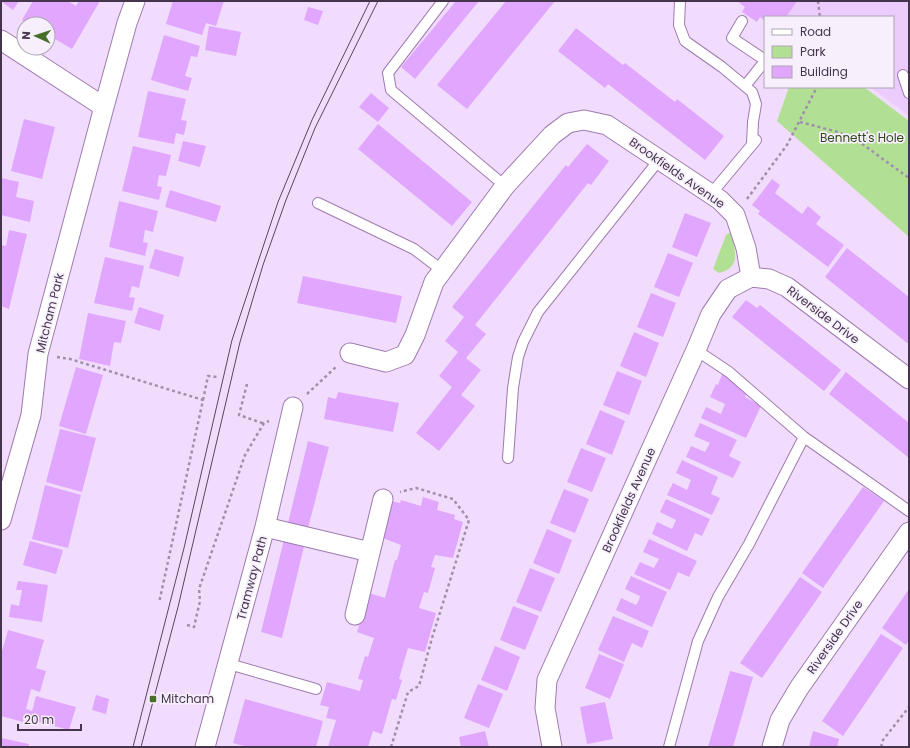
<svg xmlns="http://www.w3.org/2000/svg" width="910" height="748" viewBox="0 0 910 748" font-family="Poppins,sans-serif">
  <rect width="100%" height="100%" fill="#f2dcfe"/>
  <path fill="#eccbfd" d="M 755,1 L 909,1 L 909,116 L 870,87 L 893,87 L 893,17 L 777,17 Z"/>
  <path fill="#b1e094" d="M 789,87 L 864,87 L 909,121 L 909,237 L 777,121 Z
    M 731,232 C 735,251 742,267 719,273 L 713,269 L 726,235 Z"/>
  <path fill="#e1a6fe" d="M 1,1 L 19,1 L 13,10 Z
    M 33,1 L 68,1 L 76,6 L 79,1 L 100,1 L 72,49 L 48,35 L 48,24 L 29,24 L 22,20 Z
    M 173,1 L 224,1 L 216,26 L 206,23 L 202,35 L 166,24 Z
    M 456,1 L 479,1 L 415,79 L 401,67 Z
    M 506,1 L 555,1 L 467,109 L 437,85 Z
    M 737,1 L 797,1 L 786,17 L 765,17 L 765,21 L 760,17 L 757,22 L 742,12 L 745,7 Z
    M 308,7 L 323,11 L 318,25 L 304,20 Z
    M 209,26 L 241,32 L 236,56 L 205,50 Z
    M 576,28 L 623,65 L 625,63 L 675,102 L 677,99 L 724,136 L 705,160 L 608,84 L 605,88 L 558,51 Z
    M 164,35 L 200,46 L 197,57 L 191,56 L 185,76 L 192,78 L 188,91 L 151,80 Z
    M 148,91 L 186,99 L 181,120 L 187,121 L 184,135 L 176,133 L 174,144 L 138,137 Z
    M 371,93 L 389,108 L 378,122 L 359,107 Z
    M 24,119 L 55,127 L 42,179 L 11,171 Z
    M 378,124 L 472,202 L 452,226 L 358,149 Z
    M 183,141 L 206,146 L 200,167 L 178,161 Z
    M 587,144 L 609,161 L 591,185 L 588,183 L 475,325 L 486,334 L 466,358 L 481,370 L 461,395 L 475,406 L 439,451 L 416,433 L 452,387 L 439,376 L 458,352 L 445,341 L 464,317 L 452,307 L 566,165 L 568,167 Z
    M 133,146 L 171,155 L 166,176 L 159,175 L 157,186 L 162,187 L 159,200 L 122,191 Z
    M 1,178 L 19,182 L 16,197 L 34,201 L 30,222 L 1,215 Z
    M 772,179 L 780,185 L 775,193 L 802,214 L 808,206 L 821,217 L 816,224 L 844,245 L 828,267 L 758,214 L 760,211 L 752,205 Z
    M 170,190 L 221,206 L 216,222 L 165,207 Z
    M 119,201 L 158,211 L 153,232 L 145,230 L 143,242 L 148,243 L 145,256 L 109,247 Z
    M 685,213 L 711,223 L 697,257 L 672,247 Z
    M 9,230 L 27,234 L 9,309 L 1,306 L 1,245 L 6,246 Z
    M 847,248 L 909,297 L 909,341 L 907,343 L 825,277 Z
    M 155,249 L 184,257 L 179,277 L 149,268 Z
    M 668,253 L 693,263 L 679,297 L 654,287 Z
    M 105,257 L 144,266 L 139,288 L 132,286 L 129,297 L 135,298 L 132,311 L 94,303 Z
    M 303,276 L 402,296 L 396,323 L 297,303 Z
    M 651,293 L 676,303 L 663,337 L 637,327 Z
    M 746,300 L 757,308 L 760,305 L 841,370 L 824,391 L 732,317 Z
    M 139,307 L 164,315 L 160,331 L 134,323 Z
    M 88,313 L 126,321 L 121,343 L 114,342 L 110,366 L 79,359 Z
    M 634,332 L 659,343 L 646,377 L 620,366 Z
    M 76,367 L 103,375 L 86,434 L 59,426 Z
    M 617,371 L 642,381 L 629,415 L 603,405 Z
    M 723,372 L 747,393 L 745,397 L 761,406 L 746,438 L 701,418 L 706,407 L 721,414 L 725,404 L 710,397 L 716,384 L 718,385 Z
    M 846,372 L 909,423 L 909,458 L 829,394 Z
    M 338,392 L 399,403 L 393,432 L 324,419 L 328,397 L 336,399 Z
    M 600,410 L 625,421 L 612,455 L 586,444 Z
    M 700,423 L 737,440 L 729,456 L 741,462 L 733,478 L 686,457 L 691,446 L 705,452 L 710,443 L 694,436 Z
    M 60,429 L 96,438 L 82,492 L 46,482 Z
    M 308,441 L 329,447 L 307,532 L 287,527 Z
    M 581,448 L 606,458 L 592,492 L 567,482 Z
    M 682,460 L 718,477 L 711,494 L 720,498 L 712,515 L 667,495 L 673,483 L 687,490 L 691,480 L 676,473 Z
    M 45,485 L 81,495 L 68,548 L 32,539 Z
    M 863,487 L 884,501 L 823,588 L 802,573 Z
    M 564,489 L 589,499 L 575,533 L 550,523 Z
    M 423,497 L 439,502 L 437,510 L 455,515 L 454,519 L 463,522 L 453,558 L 435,555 L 431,567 L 435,568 L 428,593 L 424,592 L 419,608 L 436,613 L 425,652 L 408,648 L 399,679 L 402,680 L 396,700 L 392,699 L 382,734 L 373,731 L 368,747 L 328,747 L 336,720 L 326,718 L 329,707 L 320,705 L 327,682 L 360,691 L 363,680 L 358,679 L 365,656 L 368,657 L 374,638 L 357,632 L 369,593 L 385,598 L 395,560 L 397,560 L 401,545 L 380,537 L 391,501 L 400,503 L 401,500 L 421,506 Z
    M 666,499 L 710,519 L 702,536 L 695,533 L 687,551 L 652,534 L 657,522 L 672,529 L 676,520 L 660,512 Z
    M 547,529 L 572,540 L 559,574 L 533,563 Z
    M 286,532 L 306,538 L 282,638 L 261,632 Z
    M 649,539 L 697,561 L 689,577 L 678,572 L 670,590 L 634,574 L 640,562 L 654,568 L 659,559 L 643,552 Z
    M 30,541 L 63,550 L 56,574 L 23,565 Z
    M 530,568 L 555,578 L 541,612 L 516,602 Z
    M 631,576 L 667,592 L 652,627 L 616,610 L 621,598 L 636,605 L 639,600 L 640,596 L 625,589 Z
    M 800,577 L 822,592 L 762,678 L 740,663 Z
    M 18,581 L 48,585 L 42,622 L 9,617 L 11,604 L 19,606 L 22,590 L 16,590 Z
    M 909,589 L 909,640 L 906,645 L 882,628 Z
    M 513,606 L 539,616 L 525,650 L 500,640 Z
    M 613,616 L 649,631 L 642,648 L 632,643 L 624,662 L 598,650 Z
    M 8,630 L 44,640 L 36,668 L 46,671 L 40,692 L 31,689 L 26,709 L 32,711 L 36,696 L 76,707 L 69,730 L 24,718 L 23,722 L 1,716 L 1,655 Z
    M 881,634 L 903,648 L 843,736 L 822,721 Z
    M 495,646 L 520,657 L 507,691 L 481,680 Z
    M 599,654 L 624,664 L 610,699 L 585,688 Z
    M 730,671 L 753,677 L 733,747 L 708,747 Z
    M 478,684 L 503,694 L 489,728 L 464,718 Z
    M 96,695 L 109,699 L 106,714 L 92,710 Z
    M 245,699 L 323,721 L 316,747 L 247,747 L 233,743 Z
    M 605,702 L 613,739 L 587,744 L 580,707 Z
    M 485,731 L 489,747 L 461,747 L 459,737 Z
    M 813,731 L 839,739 L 837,747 L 809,747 Z
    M 1,738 L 29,744 L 28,747 L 1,747 Z"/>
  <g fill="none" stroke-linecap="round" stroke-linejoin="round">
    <defs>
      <path id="lane" d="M 443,1 L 388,73 L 391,90 L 505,186
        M 680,1 L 679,25 L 685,41 L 722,67 L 752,92 L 756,104 L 753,122 L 752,144
        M 742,21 L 732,38 L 765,60
        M 903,75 L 909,93
        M 745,86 L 765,61
        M 711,194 L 756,140
        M 318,203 L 414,249 L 443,271
        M 696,350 L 729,372 L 804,437 L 909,511
        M 508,458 L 513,388 L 518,357 L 523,342 L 538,312 L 659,160
        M 229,664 L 316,689
        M 669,747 L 698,641 L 718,597 L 749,544 L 804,437"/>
      <path id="street" d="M 1,40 L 104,107
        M 751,277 L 769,279 L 787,287 L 909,379
        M 350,353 L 386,362 L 405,355 L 415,335 L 434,282 L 505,186 L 552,135 L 568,123 L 584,120 L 607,125 L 720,200 L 735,215 L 746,248 L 751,277 L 728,289 L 711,314 L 696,350 L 547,680 L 545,708 L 552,747
        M 1,520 L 31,415 L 38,354 L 104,107 L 127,23 L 135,1
        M 265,527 L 370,552
        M 355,615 L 383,499
        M 205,747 L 265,527 L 293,407
        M 772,747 L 780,720 L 799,688 L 909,532"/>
    </defs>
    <use href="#lane" stroke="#9e7bb0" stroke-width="12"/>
    <use href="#street" stroke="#9e7bb0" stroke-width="21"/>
    <path stroke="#a28fac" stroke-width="2.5" stroke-dasharray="3 3" stroke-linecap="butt" d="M 818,1 L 820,17
      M 800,122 L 838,132 L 858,141 L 909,178
      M 747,199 L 787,145 L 817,87
      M 57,357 L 70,359 L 203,400 L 159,603
      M 247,384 L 239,415 L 265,424
      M 307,394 L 337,366
      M 203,400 L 208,376 L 217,377
      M 187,625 L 194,627 L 200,601 L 199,589 L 245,455 L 264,423 L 269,421
      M 391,747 L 408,692 L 419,686 L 432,638 L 469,520 L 453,499 L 416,488 L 400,492
      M 881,747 L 883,740 L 909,707"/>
    <use href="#lane" stroke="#fff" stroke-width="10"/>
    <use href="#street" stroke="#fff" stroke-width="19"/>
    <path stroke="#57475f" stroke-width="1" d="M 133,747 L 184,548 L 232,340 L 278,202 L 312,120 L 370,1
      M 141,747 L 178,607 L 240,342 L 263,265 L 286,200 L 315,128 L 378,1"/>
  </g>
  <rect fill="#466e29" stroke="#f7effb" stroke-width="1.5" x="149" y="695" width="8" height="8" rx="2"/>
  <g text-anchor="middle" stroke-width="3.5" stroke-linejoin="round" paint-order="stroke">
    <g font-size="12" fill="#2d4819" stroke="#f7effb">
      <text x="862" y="142">Bennett's Hole</text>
    </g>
    <g font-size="12" fill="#44354c" stroke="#f7effb">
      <text transform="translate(677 173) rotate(35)" y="4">Brookfields Avenue</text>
      <text transform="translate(50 313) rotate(-76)" y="4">Mitcham Park</text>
      <text transform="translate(823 315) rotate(37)" y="4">Riverside Drive</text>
      <text transform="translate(629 500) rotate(-66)" y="4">Brookfields Avenue</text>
      <text transform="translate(252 578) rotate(-75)" y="4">Tramway Path</text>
      <text transform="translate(835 637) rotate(-55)" y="4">Riverside Drive</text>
    </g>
    <g font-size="12" fill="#44354c" stroke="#f7effb" text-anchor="start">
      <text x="161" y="703">Mitcham</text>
    </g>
  </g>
  <rect width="910" height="748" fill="none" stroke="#44354c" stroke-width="4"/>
  <rect x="764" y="16" width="130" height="72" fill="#f7effb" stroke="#afa5b5"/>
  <rect x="772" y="29" width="20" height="6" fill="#ffffff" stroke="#afa5b5"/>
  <text x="800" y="36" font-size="12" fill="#44354c">Road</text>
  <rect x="772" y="46" width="20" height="12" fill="#b1e094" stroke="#afa5b5"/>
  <text x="800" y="56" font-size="12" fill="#44354c">Park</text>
  <rect x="772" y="66" width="20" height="12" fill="#e1a6fe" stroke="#afa5b5"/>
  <text x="800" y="76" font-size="12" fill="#44354c">Building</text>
  <g transform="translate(36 36) rotate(273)"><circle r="19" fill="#f7effb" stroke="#afa5b5"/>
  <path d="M0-3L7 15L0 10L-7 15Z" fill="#466e29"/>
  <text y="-6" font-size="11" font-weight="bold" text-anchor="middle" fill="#44354c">N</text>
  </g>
  <path d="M18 724v6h63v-6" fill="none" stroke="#44354c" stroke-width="2"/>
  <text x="24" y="724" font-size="12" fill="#44354c" stroke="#f7effb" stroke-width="3" paint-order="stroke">20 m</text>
</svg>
